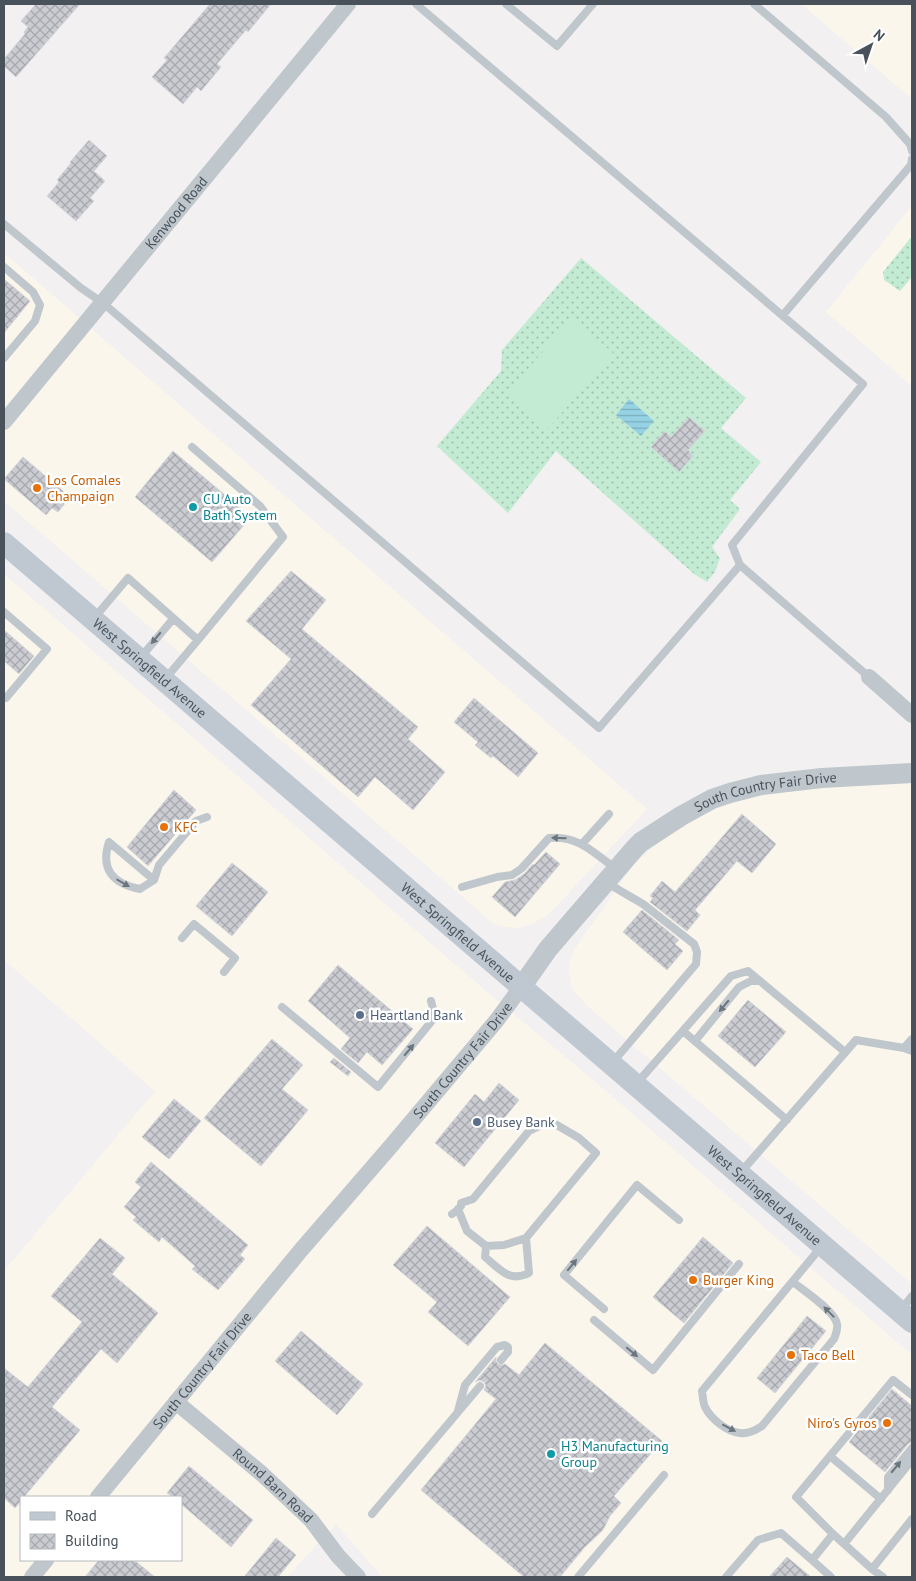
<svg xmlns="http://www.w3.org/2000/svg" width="916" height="1581" viewBox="0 0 916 1581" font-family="'PT Sans',sans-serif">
  <defs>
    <pattern id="grass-dots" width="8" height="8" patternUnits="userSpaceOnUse" patternTransform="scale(1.25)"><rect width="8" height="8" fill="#c3ebd3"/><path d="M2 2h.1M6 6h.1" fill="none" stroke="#a0c1ae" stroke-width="1.8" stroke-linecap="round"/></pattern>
    <pattern id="water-rules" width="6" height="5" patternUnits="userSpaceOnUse" patternTransform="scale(1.25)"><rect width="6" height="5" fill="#94d2e4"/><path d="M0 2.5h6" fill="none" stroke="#7badbc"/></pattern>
    <pattern id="building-cross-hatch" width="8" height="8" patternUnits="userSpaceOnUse" patternTransform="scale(1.25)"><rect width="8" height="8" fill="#caccd2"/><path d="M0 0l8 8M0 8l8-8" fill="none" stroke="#a6a8ad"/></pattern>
  </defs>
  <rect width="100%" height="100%" fill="#f2f0f0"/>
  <path fill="#fbf6eb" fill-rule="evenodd" d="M 801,4 L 912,4 L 912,99 Z
    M 912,206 L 912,386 L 826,312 Z
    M 4,253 L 647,809 L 549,914 L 534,923 L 519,928 L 505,927 L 494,924 L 4,501 Z
    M 4,574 L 487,992 L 591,1078 L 912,1355 L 912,1577 L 382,1577 L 336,1524 L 287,1577 L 4,1577 L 4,1271 L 155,1091 L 4,960 ZM 21,1497 L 181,1497 L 181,1560 L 21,1560 Z
    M 912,783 L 912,1284 L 586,1005 L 572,988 L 569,974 L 570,960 L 576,947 L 634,864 L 674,829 L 733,801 L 801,789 Z"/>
  <path fill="url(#grass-dots)" d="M 912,236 L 912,277 L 900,291 L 884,280 L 883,272 Z
    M 581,258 L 746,398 L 721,428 L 761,462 L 730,500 L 740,509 L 712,547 L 720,558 L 715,572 L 707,582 L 694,574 L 556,451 L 508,513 L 437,446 L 501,371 L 502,350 Z"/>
  <path fill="#c3ebd3" d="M 572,318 L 613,353 L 548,429 L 507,393 Z"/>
  <path fill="url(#water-rules)" d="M 629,399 L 654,421 L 641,436 L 616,415 Z"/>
  <path fill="url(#building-cross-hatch)" stroke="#d4d6da" d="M 36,4 L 80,4 L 16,77 L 4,66 L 4,59 L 25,34 L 24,32 L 28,27 L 21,21 Z
    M 210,4 L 271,4 L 248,32 L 246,30 L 217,64 L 221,67 L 201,91 L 197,87 L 183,104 L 152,77 L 167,60 L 164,58 Z
    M 89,140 L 107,156 L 94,171 L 105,181 L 90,198 L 94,201 L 76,221 L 47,196 L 59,182 L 57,180 L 71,163 L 70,162 Z
    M 4,279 L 30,301 L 4,333 Z
    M 689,417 L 705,431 L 688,450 L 693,456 L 679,472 L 651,447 L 665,431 L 671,437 Z
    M 173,451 L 251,517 L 212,562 L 135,497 Z
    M 23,457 L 70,497 L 58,512 L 52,508 L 46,515 L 4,479 Z
    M 291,571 L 326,600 L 302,629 L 418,727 L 408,739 L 445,772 L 413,810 L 375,777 L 358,797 L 251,705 L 291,659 L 246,621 Z
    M 4,630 L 34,656 L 19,674 L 4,661 Z
    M 474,698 L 538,753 L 518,777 L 493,756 L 491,758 L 475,745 L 478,742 L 454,722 Z
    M 174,790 L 196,810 L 148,866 L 127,847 Z
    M 742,814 L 776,844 L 752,873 L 737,861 L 695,910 L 700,915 L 687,931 L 650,902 L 653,898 L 650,896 L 662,881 L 675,892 Z
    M 546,852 L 560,864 L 515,917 L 492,897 L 505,882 L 515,880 L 524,874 L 533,864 L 534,865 Z
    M 232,863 L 268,892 L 232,936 L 196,906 Z
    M 642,910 L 679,940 L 675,944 L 683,951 L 667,970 L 623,932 Z
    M 338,965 L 413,1029 L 382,1065 L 367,1052 L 358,1063 L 341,1049 L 350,1038 L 308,1001 Z
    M 748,1000 L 786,1032 L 755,1067 L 718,1036 Z
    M 272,1039 L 303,1065 L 282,1089 L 308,1110 L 261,1166 L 204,1118 Z
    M 334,1058 L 351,1072 L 348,1076 L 330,1062 Z
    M 499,1083 L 519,1100 L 464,1167 L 435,1143 L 475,1094 L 484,1102 Z
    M 174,1099 L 201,1121 L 169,1159 L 142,1137 Z
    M 151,1162 L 248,1245 L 240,1255 L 245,1259 L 218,1290 L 192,1269 L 195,1266 L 162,1237 L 159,1242 L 133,1220 L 136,1217 L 124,1207 L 141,1187 L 135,1182 Z
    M 427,1226 L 510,1297 L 468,1346 L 428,1312 L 437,1302 L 393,1265 Z
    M 703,1237 L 733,1263 L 684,1323 L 653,1297 Z
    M 100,1238 L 125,1258 L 112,1274 L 158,1313 L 117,1363 L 101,1349 L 52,1407 L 80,1430 L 24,1497 L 21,1497 L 21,1501 L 15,1508 L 4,1498 L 4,1368 L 28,1387 L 82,1322 L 51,1296 Z
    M 807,1316 L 826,1331 L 775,1393 L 757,1378 Z
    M 301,1331 L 363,1384 L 337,1415 L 275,1361 Z
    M 545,1343 L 662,1441 L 614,1496 L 621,1503 L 610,1516 L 603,1530 L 584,1548 L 560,1577 L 524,1577 L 421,1490 L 496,1399 L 484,1390 L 486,1386 L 484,1382 L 480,1380 L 475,1382 L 482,1374 L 496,1357 L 496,1361 L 498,1364 L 502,1365 L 505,1364 L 519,1375 Z
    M 892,1389 L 912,1406 L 912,1442 L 908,1444 L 885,1472 L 849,1442 Z
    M 189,1466 L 253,1520 L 231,1547 L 181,1504 L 181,1497 L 173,1497 L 167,1493 Z
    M 276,1538 L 296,1555 L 278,1577 L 244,1577 Z
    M 787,1557 L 811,1577 L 769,1577 Z
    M 99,1560 L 134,1560 L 155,1577 L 85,1577 Z"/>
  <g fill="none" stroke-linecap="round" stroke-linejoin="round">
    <path stroke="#bfc7cd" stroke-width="8" d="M 506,4 L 557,46 L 593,4
      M 754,4 L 886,117 L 910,144 L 912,151
      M 4,224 L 81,288 L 103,303 L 599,728 L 740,565 L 732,545 L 863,384 L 416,4
      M 4,267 L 33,292 L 40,305 L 35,321 L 4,358
      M 783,315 L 911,165 L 912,159
      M 740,565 L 869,677
      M 4,612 L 47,649 L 6,698
      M 95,617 L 128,578 L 198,640 L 283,537 L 260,506 L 192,447
      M 141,657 L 173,619
      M 166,678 L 198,640
      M 582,844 L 609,814
      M 154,880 L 109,842 C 100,869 113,884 140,889 L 154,880 L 159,865 L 196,821 L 207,817
      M 607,883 L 643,904 L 694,944 L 697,952 L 696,964 L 613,1062
      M 462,887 L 497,877 L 512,875 L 521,869 L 549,838 C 578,835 594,853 616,869
      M 182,938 L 194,924 L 235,958 L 224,972
      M 282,1007 L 378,1087 L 435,1017 L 431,1001
      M 683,1031 L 787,1120
      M 912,1039 L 904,1048 L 912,1051
      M 695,1041 L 739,987 L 751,981 L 760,981
      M 637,1083 L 731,976 L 748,971 L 845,1052
      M 741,1172 L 856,1040 L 904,1048
      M 452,1214 L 458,1210 L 458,1209 L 461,1206 L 461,1203 L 473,1199 L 529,1131 L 550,1121 L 579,1138 L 596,1153 L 526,1238 L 504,1245 L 486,1246 L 467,1231 L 458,1209
      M 486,1246 L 485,1257 C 500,1269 509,1283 529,1273 L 526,1238
      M 793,1282 C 803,1290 835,1311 837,1324 C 838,1329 836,1334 834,1339 L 762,1426 C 756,1430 748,1434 740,1433 C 727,1432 711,1419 705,1407 C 703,1403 703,1396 702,1391 L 821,1247
      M 604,1309 L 564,1275 L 637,1185 L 679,1220
      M 901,1310 L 912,1296
      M 594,1320 L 653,1370 L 739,1264
      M 912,1395 L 893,1380 L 796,1497 L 833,1534 L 872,1569 L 912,1519
      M 458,1411 L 465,1385 L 497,1347 L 505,1345 L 508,1347 L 508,1352 L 501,1360
      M 830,1456 L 881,1499
      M 888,1490 L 888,1477 L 912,1448
      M 372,1514 L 480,1386
      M 844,1544 L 912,1460
      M 812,1560 L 831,1577
      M 872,1569 L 883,1577
      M 578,1577 L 664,1475
      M 726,1577 L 758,1540 L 781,1533 L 812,1560 L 833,1534"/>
    <g stroke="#bfc7cd" stroke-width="16">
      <path id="s1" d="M 4,422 L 348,4"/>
      <path d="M 869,677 L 912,715"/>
      <path id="s2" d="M 176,1402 L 262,1474 L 311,1520 L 338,1556 L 358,1577"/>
      <path id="s3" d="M 98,1497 L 301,1250 L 391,1146 L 497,1020 L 522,986"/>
      <path d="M 32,1577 L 46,1560"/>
    </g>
    <path stroke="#bfc7cd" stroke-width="20" id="s4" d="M 522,986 L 548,949 L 635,848 L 641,842 L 681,816 L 712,799 L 730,793 L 761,785 L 822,778 L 912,773"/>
    <path stroke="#bfc8d1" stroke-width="22" id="s5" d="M 4,543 L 912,1322"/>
  </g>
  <defs><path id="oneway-solid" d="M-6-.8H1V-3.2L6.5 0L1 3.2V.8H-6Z" transform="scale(1.25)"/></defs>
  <g fill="#6c757d">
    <use href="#oneway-solid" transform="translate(156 638) rotate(130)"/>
    <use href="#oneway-solid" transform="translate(559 838) rotate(-179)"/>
    <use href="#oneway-solid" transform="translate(123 883) rotate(30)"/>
    <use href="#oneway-solid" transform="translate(724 1006) rotate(130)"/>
    <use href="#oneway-solid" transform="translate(409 1050) rotate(-50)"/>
    <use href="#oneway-solid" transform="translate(572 1265) rotate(-51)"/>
    <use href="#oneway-solid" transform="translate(829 1312) rotate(-134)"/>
    <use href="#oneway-solid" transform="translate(632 1352) rotate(40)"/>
    <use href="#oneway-solid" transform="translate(729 1428) rotate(28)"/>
    <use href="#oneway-solid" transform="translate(896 1467) rotate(-50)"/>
  </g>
  <g fill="#e8710a" stroke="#fff" stroke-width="2">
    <circle cx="37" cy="488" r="5"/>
    <circle cx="164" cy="827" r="5"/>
    <circle cx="693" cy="1280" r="5"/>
    <circle cx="791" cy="1355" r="5"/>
    <circle cx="887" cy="1423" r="5"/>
  </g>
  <g fill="#0f9aa8" stroke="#fff" stroke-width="2">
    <circle cx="193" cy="507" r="5"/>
    <circle cx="551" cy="1454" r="5"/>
  </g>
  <g fill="#5c6f8a" stroke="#fff" stroke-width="2">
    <circle cx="360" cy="1015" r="5"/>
    <circle cx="477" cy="1122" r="5"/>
  </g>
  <g text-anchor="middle" stroke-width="5" stroke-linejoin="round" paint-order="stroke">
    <g font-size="14" fill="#49525b" stroke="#fff">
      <text dy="5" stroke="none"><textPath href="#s1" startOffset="271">Kenwood Road</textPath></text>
      <text dy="5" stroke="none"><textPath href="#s5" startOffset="192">West Springfield Avenue</textPath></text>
      <text dy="5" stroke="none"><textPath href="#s4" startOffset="324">South Country Fair Drive</textPath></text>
      <text dy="5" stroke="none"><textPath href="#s5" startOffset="598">West Springfield Avenue</textPath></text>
      <text dy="5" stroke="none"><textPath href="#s3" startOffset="569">South Country Fair Drive</textPath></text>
      <text dy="5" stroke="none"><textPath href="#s5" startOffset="1002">West Springfield Avenue</textPath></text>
      <text dy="5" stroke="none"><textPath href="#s3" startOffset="164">South Country Fair Drive</textPath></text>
      <text dy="5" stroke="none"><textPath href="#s2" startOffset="128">Round Barn Road</textPath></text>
    </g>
    <g font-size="14" fill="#c56008" stroke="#fff" text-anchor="start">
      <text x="47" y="485">Los Comales<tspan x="47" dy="16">Champaign</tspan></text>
      <text x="174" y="832">KFC</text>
      <text x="703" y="1285">Burger King</text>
      <text x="801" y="1360">Taco Bell</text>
      <text x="877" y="1428" text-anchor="end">Niro's Gyros</text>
    </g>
    <g font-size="14" fill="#0d838f" stroke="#fff" text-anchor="start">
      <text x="203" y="504">CU Auto<tspan x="203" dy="16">Bath System</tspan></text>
      <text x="561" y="1451">H3 Manufacturing<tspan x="561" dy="16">Group</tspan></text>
    </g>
    <g font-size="14" fill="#4e5e75" stroke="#fff" text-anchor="start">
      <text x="370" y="1020">Heartland Bank</text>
      <text x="487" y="1127">Busey Bank</text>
    </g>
  </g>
  <rect width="916" height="1581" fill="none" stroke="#49525b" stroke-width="10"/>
  <rect x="20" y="1496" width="162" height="65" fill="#ffffff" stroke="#b6babd"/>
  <rect x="30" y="1512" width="25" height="8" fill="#bfc8d1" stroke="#b6babd"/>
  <text x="65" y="1521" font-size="15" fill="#49525b">Road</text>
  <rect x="30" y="1534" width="25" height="15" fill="url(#building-cross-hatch)" stroke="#b6babd"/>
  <text x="65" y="1546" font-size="15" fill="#49525b">Building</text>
  <g transform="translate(871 45) rotate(40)" stroke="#ffffff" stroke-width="4" paint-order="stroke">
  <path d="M0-4L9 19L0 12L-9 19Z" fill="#49525b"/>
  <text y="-8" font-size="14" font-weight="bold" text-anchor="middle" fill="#49525b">N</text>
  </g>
</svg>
